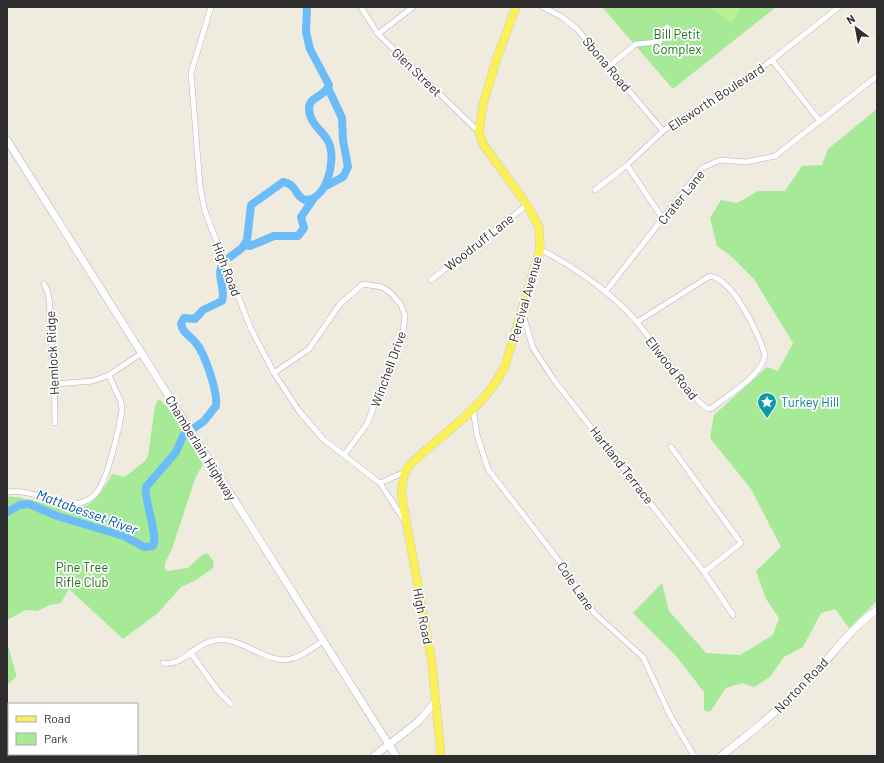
<svg xmlns="http://www.w3.org/2000/svg" width="884" height="763" viewBox="0 0 884 763" font-family="Barlow,sans-serif">
  <rect width="100%" height="100%" fill="#efebdf"/>
  <path fill="#a6ea98" d="M 602,7 L 776,7 L 673,89 Z
    M 877,109 L 877,601 L 849,628 L 835,609 L 821,613 L 803,647 L 784,657 L 770,677 L 754,687 L 742,683 L 726,688 L 710,712 L 704,710 L 704,692 L 676,656 L 633,613 L 662,583 L 669,611 L 706,653 L 740,655 L 773,635 L 779,618 L 766,599 L 756,571 L 781,547 L 751,489 L 710,438 L 714,415 L 767,367 L 778,371 L 793,343 L 754,279 L 732,257 L 717,246 L 710,218 L 721,200 L 737,203 L 758,191 L 785,191 L 802,166 L 822,165 L 828,149 Z
    M 160,400 L 168,408 L 203,464 L 195,479 L 172,549 L 165,563 L 165,569 L 168,571 L 188,568 L 202,555 L 207,553 L 214,562 L 213,568 L 196,580 L 181,587 L 158,613 L 123,639 L 69,589 L 61,603 L 50,605 L 37,611 L 26,610 L 7,620 L 7,497 C 29,495 60,513 80,508 C 100,503 110,475 113,474 C 116,474 122,477 125,477 L 146,460 L 148,456 L 155,406 L 157,401 Z
    M 7,642 L 16,674 L 16,677 L 7,685 Z"/>
  <path fill="#baf193" d="M 709,7 L 740,7 L 738,13 L 731,23 Z"/>
  <g fill="none" stroke-linecap="round" stroke-linejoin="round">
    <path stroke="#6bbcf8" stroke-width="1.5" d="M 7,749 L 9,749
      M 19,756 L 19,754"/>
    <path stroke="#6bbcf8" stroke-width="8" d="M 326,186 L 343,177 L 348,167 L 343,140 L 342,118 L 328,88
      M 244,245 L 250,246 L 274,236 L 298,236 L 304,228 L 301,217 L 314,198
      M 230,257 L 242,248 L 247,240 L 251,205 L 283,182 C 297,184 295,197 305,200 C 327,200 335,162 330,146 C 327,132 310,127 309,109 C 308,97 326,96 329,85 L 310,49 L 306,32 L 307,7
      M 7,512 L 20,505 L 29,504 L 57,516 L 124,536 L 144,547 L 153,546 C 159,537 143,497 146,487 L 176,452 L 183,436 L 204,421 L 216,406 C 218,392 205,354 196,343 C 191,336 183,334 181,324 L 184,318 L 195,319 L 203,310 L 222,301 C 226,290 217,277 221,268"/>
    <defs>
      <path id="street" d="M 211,7 L 191,73 L 200,186 L 204,208 L 210,224 L 251,329 L 274,373 L 299,411 L 323,439 L 380,483 L 404,520
        M 361,7 L 378,34 L 479,132
        M 543,7 L 562,17 L 577,29 L 663,131
        M 378,34 L 413,7
        M 772,60 L 819,120
        M 609,66 L 636,44 L 659,42 L 665,34 L 667,27
        M 627,165 L 663,219
        M 595,190 L 627,165 L 663,131 L 683,117 L 721,97 L 772,60 L 839,7
        M 540,249 C 576,268 610,291 637,322
        M 710,276 C 734,280 758,333 765,355 C 761,377 729,394 712,408 L 708,409 L 699,402 L 637,322 Z
        M 431,280 L 527,205
        M 44,284 C 52,297 49,312 50,327 C 53,359 55,390 55,423
        M 606,291 L 702,168 L 720,160 L 746,162 L 775,156 L 877,76
        M 522,311 L 533,348 L 554,380 L 704,572 L 733,615
        M 274,373 L 309,349 L 340,304 L 363,284 L 382,287 L 392,294 L 401,305 L 405,316 L 403,331 L 367,424 L 344,455
        M 54,384 L 93,381 L 109,375 L 142,353
        M 473,409 L 477,435 L 488,469 L 562,565 L 594,613 L 643,657 L 670,715 L 694,756
        M 671,447 L 741,543 L 704,572
        M 380,483 L 405,472
        M 7,492 C 25,489 43,498 61,503 C 73,506 89,503 97,492 C 108,478 119,429 122,410 L 121,402 L 109,375
        M 190,652 L 219,692 L 231,704
        M 163,663 C 183,667 196,641 218,640 C 244,637 268,667 294,658 C 304,655 314,647 323,641"/>
      <path id="secondary" d="M 7,140 L 396,756
        M 374,756 L 418,722 L 435,702
        M 721,756 C 752,732 782,708 809,680 C 832,656 849,629 877,610"/>
      <path id="primary" d="M 441,756 L 432,663 L 402,498 C 401,487 402,477 408,467 C 440,434 485,409 505,366 L 540,249 L 539,227 L 527,205 L 483,144 L 479,132 L 483,104 L 497,58 L 516,7"/>
    </defs>
    <use href="#street" stroke="#b3b3c1" stroke-width="6"/>
    <use href="#secondary" stroke="#b3b3c1" stroke-width="8"/>
    <use href="#primary" stroke="#cdcdcd" stroke-width="9"/>
    <use href="#street" stroke="#fff" stroke-width="5"/>
    <use href="#secondary" stroke="#fff" stroke-width="7"/>
    <use href="#primary" stroke="#fcf058" stroke-width="8"/>
  </g>
  <defs>
    <symbol id="sight-pin" viewBox="-11 -11 22 30"><path d="M0 17L-7.5 6A9.5 9.5 0 1 1 7.5 6Z" fill="#0f9aa8" stroke="#fff"/><path d="M0-6L1.8-2.2L6-1.7L2.9 1.2L3.7 5.4L0 3.3L-3.7 5.4L-2.9 1.2L-6-1.7L-1.8-2.2Z" fill="#fff"/></symbol>
  </defs>
  <g fill-rule="evenodd">
    <use href="#sight-pin" x="756" y="391" width="22" height="30"/>
  </g>
  <g text-anchor="middle" stroke-width="3.5" stroke-linejoin="round" paint-order="stroke">
    <g font-size="13" fill="#197215" stroke="#fff">
      <text x="677" y="39">Bill Petit<tspan x="677" dy="15">Complex</tspan></text>
      <text x="82" y="572">Pine Tree<tspan x="82" dy="15">Rifle Club</tspan></text>
    </g>
    <g font-size="13" fill="#2d2d2d" stroke="#fff">
      <text transform="translate(607 64) rotate(50)" y="5">Sbona Road</text>
      <text transform="translate(417 72) rotate(44)" y="5">Glen Street</text>
      <text transform="translate(716 97) rotate(-33)" y="5">Ellsworth Boulevard</text>
      <text transform="translate(681 197) rotate(-51)" y="5">Crater Lane</text>
      <text transform="translate(479 242) rotate(-38)" y="5">Woodruff Lane</text>
      <text transform="translate(227 269) rotate(69)" y="5">High Road</text>
      <text transform="translate(525 299) rotate(-74)" y="5">Percival Avenue</text>
      <text transform="translate(52 353) rotate(-93)" y="5">Hemlock Ridge</text>
      <text transform="translate(672 368) rotate(52)" y="5">Ellwood Road</text>
      <text transform="translate(388 369) rotate(-70)" y="5">Winchell Drive</text>
      <text transform="translate(201 448) rotate(58)" y="5">Chamberlain Highway</text>
      <text transform="translate(622 465) rotate(52)" y="5">Hartland Terrace</text>
      <text transform="translate(576 586) rotate(56)" y="5">Cole Lane</text>
      <text transform="translate(423 616) rotate(79)" y="5">High Road</text>
      <text transform="translate(801 685) rotate(-46)" y="5">Norton Road</text>
    </g>
    <g font-size="13" fill="#0d838f" stroke="#fff" text-anchor="start">
      <text x="781" y="407">Turkey Hill</text>
    </g>
    <g font-size="14" font-style="italic" fill="#0356ac" stroke="#fff">
      <text transform="translate(87 512) rotate(20)" y="5">Mattabesset River</text>
    </g>
  </g>
  <rect width="884" height="763" fill="none" stroke="#2d2d2d" stroke-width="16"/>
  <rect x="8" y="703" width="130" height="52" fill="#ffffff" stroke="#ababab"/>
  <rect x="16" y="716" width="20" height="6" fill="#fcf058" stroke="#ababab"/>
  <text x="44" y="723" font-size="12" fill="#2d2d2d">Road</text>
  <rect x="16" y="733" width="20" height="12" fill="#a6ea98" stroke="#ababab"/>
  <text x="44" y="743" font-size="12" fill="#2d2d2d">Park</text>
  <g transform="translate(856 28) rotate(328)" stroke="#ffffff" stroke-width="3" paint-order="stroke">
  <path d="M0-3L7 15L0 10L-7 15Z" fill="#2d2d2d"/>
  <text y="-6" font-size="11" font-weight="bold" text-anchor="middle" fill="#2d2d2d">N</text>
  </g>
</svg>
